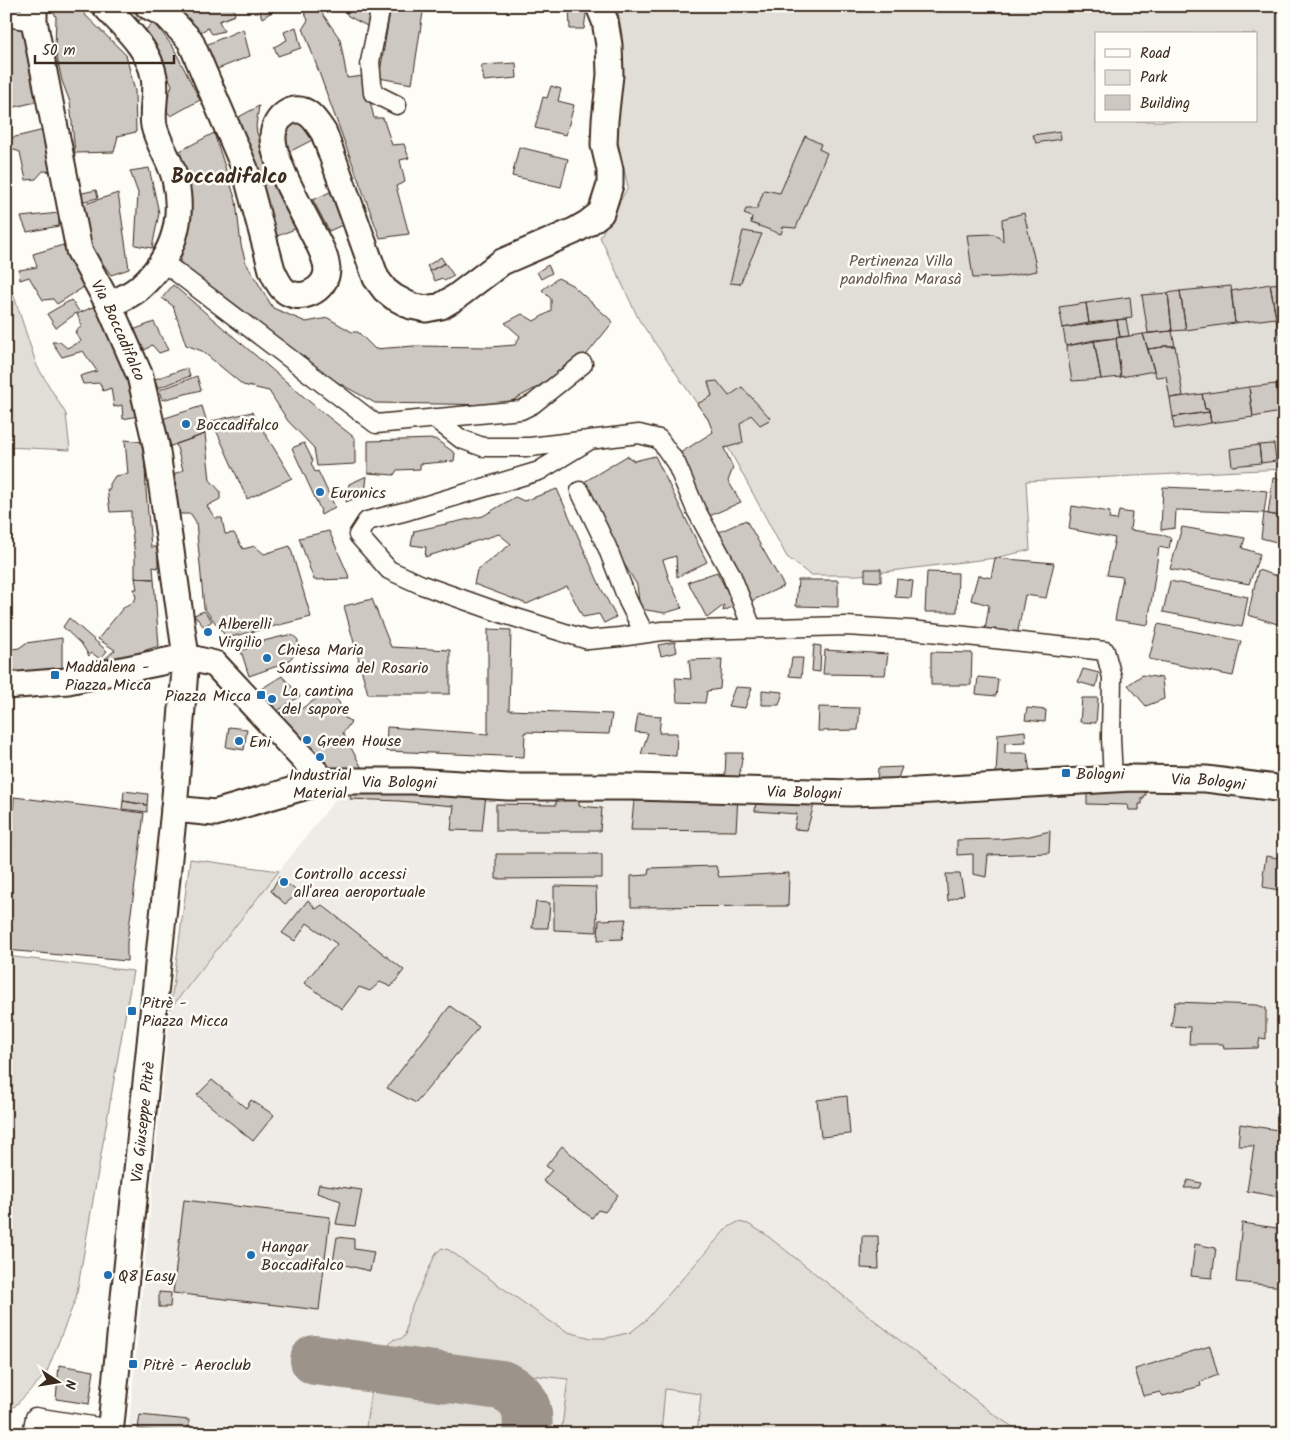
<svg xmlns="http://www.w3.org/2000/svg" width="1290" height="1440" viewBox="0 0 1290 1440" font-family="Kalam,sans-serif">
  <rect width="100%" height="100%" fill="#fdfcf7"/>
  <filter id="ink" filterUnits="userSpaceOnUse"><feTurbulence type="fractalNoise" baseFrequency=".02" numOctaves="2"/><feDisplacementMap in="SourceGraphic" scale="10" xChannelSelector="R" yChannelSelector="G"/><feConvolveMatrix kernelMatrix="1 2 1 2 8 2 1 2 1" color-interpolation-filters="sRGB"/></filter>
  <g filter="url(#ink)">
    <path fill="#efece7" d="M 346,786 L 1169,788 L 1284,798 L 1284,1434 L 128,1434 L 170,1009 Z"/>
    <path fill="#e1ded7" stroke="#8e847a" fill-rule="evenodd" d="M 617,6 L 1284,6 L 1284,469 L 1026,481 L 1030,550 L 995,558 L 859,575 L 810,575 L 787,557 L 730,451 L 639,320 L 600,237 L 628,187 L 616,135 L 619,106 L 622,35 ZM 1096,34 L 1256,34 L 1256,121 L 1096,121 Z
      M 6,283 L 11,287 L 37,366 L 66,414 L 70,450 L 6,447 Z
      M 190,859 L 279,871 L 170,1009 Z
      M 6,956 L 133,971 L 76,1298 L 46,1374 L 14,1407 L 6,1406 Z
      M 738,1222 L 748,1224 L 765,1234 L 992,1413 L 1023,1434 L 697,1434 L 701,1394 L 665,1389 L 661,1434 L 561,1434 L 568,1379 L 392,1361 L 381,1356 L 381,1350 L 382,1346 L 389,1345 L 394,1339 L 400,1339 L 405,1336 L 408,1315 L 436,1253 L 442,1248 L 449,1250 L 548,1320 L 568,1332 L 591,1338 L 607,1338 L 631,1332 L 646,1320 L 727,1228 Z
      M 380,1373 L 390,1373 L 492,1387 C 516,1398 521,1408 520,1434 L 365,1434 L 372,1382 L 375,1376 Z"/>
    <g fill="none" stroke-linecap="round" stroke-linejoin="round">
      <path stroke="#9c938a" stroke-width="50" d="M 315,1360 L 501,1385 C 525,1394 530,1410 527,1434"/>
    </g>
    <path fill="#cdc8c2" stroke="#3b2a1e" d="M 51,6 L 76,6 L 126,55 L 135,91 L 136,132 L 118,136 L 114,152 L 75,153 L 70,102 L 62,81 L 55,49 L 56,17 Z
      M 132,6 L 147,14 L 139,21 L 128,11 Z
      M 171,6 L 233,6 L 235,15 L 219,21 L 224,31 L 212,34 L 208,28 L 195,35 Z
      M 258,6 L 282,6 L 262,18 Z
      M 304,6 L 317,6 L 340,39 L 347,78 L 364,76 L 374,118 L 383,118 L 392,145 L 404,144 L 409,158 L 400,160 L 405,182 L 396,186 L 409,234 L 380,238 L 329,100 L 303,28 L 308,20 L 302,8 Z
      M 342,6 L 371,6 L 367,26 L 348,16 Z
      M 391,6 L 424,6 L 412,84 L 379,78 Z
      M 569,6 L 587,6 L 584,29 L 570,29 Z
      M 154,22 L 173,47 L 200,100 L 171,116 L 164,108 L 172,85 L 154,47 L 140,35 Z
      M 6,26 L 23,30 L 36,102 L 6,109 Z
      M 296,27 L 301,48 L 278,56 L 274,47 L 287,40 L 284,32 Z
      M 243,29 L 250,56 L 215,70 L 201,47 Z
      M 516,63 L 517,78 L 484,81 L 481,65 Z
      M 551,86 L 561,89 L 558,101 L 574,105 L 566,135 L 535,128 L 543,97 L 547,98 Z
      M 259,106 L 256,126 L 257,133 L 284,195 L 300,227 L 277,236 L 271,221 L 261,180 L 254,156 L 237,118 Z
      M 304,120 L 316,138 L 289,152 L 283,137 L 287,123 Z
      M 44,130 L 46,149 L 54,151 L 56,172 L 43,171 L 36,179 L 26,180 L 20,152 L 9,148 L 7,139 Z
      M 1060,131 L 1061,139 L 1036,143 L 1033,135 Z
      M 214,133 L 236,201 L 241,245 L 246,263 L 273,308 L 306,322 L 328,318 L 352,332 L 358,332 L 375,349 L 414,346 L 490,347 L 515,345 L 520,336 L 505,323 L 522,314 L 534,321 L 551,311 L 551,299 L 542,290 L 558,278 L 572,285 L 613,322 L 583,359 L 534,389 L 504,405 L 375,403 L 306,365 L 180,262 L 192,212 L 178,152 Z
      M 805,136 L 821,144 L 819,149 L 827,153 L 796,228 L 783,227 L 781,234 L 751,223 L 752,217 L 744,214 L 746,209 L 757,209 L 764,190 L 780,193 Z
      M 519,147 L 568,159 L 561,187 L 512,176 Z
      M 149,168 L 159,213 L 152,248 L 135,245 L 138,193 L 130,171 Z
      M 336,189 L 349,222 L 329,231 L 313,200 Z
      M 96,190 L 98,198 L 80,202 L 78,194 Z
      M 118,193 L 129,269 L 111,275 L 92,248 L 79,206 Z
      M 59,213 L 59,226 L 27,232 L 21,217 Z
      M 1024,213 L 1037,271 L 1003,277 L 973,278 L 967,235 L 994,234 L 1003,241 L 1002,219 Z
      M 743,231 L 762,234 L 740,284 L 730,283 Z
      M 63,245 L 84,287 L 57,304 L 53,299 L 43,300 L 29,277 L 20,280 L 19,270 L 37,267 L 33,254 Z
      M 441,257 L 445,263 L 430,271 L 427,266 Z
      M 445,263 L 454,276 L 444,281 L 442,278 L 435,281 L 430,271 Z
      M 548,265 L 552,273 L 541,279 L 537,272 Z
      M 1284,283 L 1284,317 L 1276,318 L 1270,284 Z
      M 1270,284 L 1276,318 L 1235,323 L 1231,291 Z
      M 173,285 L 317,408 L 355,438 L 355,464 L 317,466 L 314,448 L 288,421 L 269,391 L 243,385 L 202,351 L 186,345 L 173,306 L 162,298 Z
      M 1231,286 L 1235,323 L 1186,330 L 1180,291 Z
      M 1180,291 L 1186,330 L 1172,331 L 1168,293 Z
      M 1168,293 L 1172,331 L 1148,333 L 1142,295 Z
      M 1130,297 L 1132,318 L 1089,323 L 1086,303 Z
      M 71,300 L 79,311 L 56,328 L 47,314 Z
      M 1086,303 L 1089,323 L 1063,328 L 1059,307 Z
      M 97,305 L 125,369 L 138,416 L 123,419 L 122,405 L 114,407 L 111,388 L 103,391 L 100,383 L 83,384 L 80,376 L 97,371 L 83,351 L 62,357 L 52,342 L 60,342 L 67,348 L 81,341 L 75,332 L 82,326 L 77,314 Z
      M 1284,317 L 1284,341 L 1280,342 L 1276,318 Z
      M 1126,319 L 1129,336 L 1120,337 L 1117,320 Z
      M 1117,320 L 1120,337 L 1066,346 L 1063,328 Z
      M 154,322 L 168,350 L 159,353 L 152,345 L 145,350 L 133,330 Z
      M 1172,331 L 1175,346 L 1163,346 L 1163,347 L 1148,349 L 1143,334 Z
      M 1143,334 L 1154,371 L 1121,377 L 1116,338 Z
      M 1116,338 L 1121,377 L 1101,379 L 1094,340 Z
      M 1094,340 L 1101,379 L 1072,381 L 1066,346 Z
      M 1163,346 L 1175,346 L 1183,396 L 1170,398 L 1166,376 L 1156,377 L 1148,349 L 1163,347 Z
      M 187,368 L 190,376 L 158,388 L 155,379 Z
      M 197,376 L 201,390 L 162,400 L 159,390 Z
      M 717,381 L 729,396 L 742,387 L 771,419 L 760,425 L 751,415 L 740,424 L 743,443 L 724,448 L 733,468 L 728,481 L 741,502 L 705,518 L 677,455 L 713,432 L 708,419 L 697,404 L 712,396 L 708,382 Z
      M 1284,383 L 1284,412 L 1280,412 L 1276,384 Z
      M 1276,384 L 1280,412 L 1253,417 L 1249,387 Z
      M 1249,387 L 1253,417 L 1211,423 L 1209,409 L 1205,409 L 1202,394 Z
      M 1202,394 L 1205,409 L 1209,409 L 1209,412 L 1173,417 L 1170,398 Z
      M 202,406 L 209,429 L 204,430 L 205,434 L 171,446 L 162,419 Z
      M 252,412 L 292,478 L 247,499 L 212,421 Z
      M 1209,412 L 1211,423 L 1174,429 L 1173,417 Z
      M 205,434 L 210,480 L 220,491 L 220,499 L 207,506 L 215,518 L 222,518 L 225,534 L 234,533 L 243,549 L 255,546 L 264,554 L 290,546 L 311,617 L 227,638 L 204,608 L 196,522 L 191,514 L 176,514 L 172,475 L 183,470 L 176,444 Z
      M 435,439 L 455,453 L 454,461 L 420,464 L 420,469 L 397,470 L 394,475 L 368,473 L 368,441 Z
      M 125,440 L 144,442 L 146,490 L 151,547 L 158,547 L 158,568 L 153,567 L 154,579 L 135,578 L 135,556 L 131,522 L 131,511 L 110,512 L 107,489 L 110,489 L 110,484 L 115,476 L 128,474 Z
      M 304,443 L 313,461 L 311,463 L 315,472 L 318,471 L 335,507 L 321,515 L 320,512 L 321,511 L 292,448 Z
      M 1274,444 L 1276,461 L 1261,463 L 1259,445 Z
      M 1259,445 L 1261,463 L 1232,466 L 1230,449 Z
      M 627,456 L 634,461 L 655,456 L 707,562 L 677,577 L 676,556 L 663,560 L 669,579 L 682,608 L 665,613 L 640,609 L 637,585 L 623,562 L 584,482 Z
      M 367,476 L 365,494 L 346,502 L 349,484 Z
      M 1273,478 L 1284,479 L 1284,501 L 1281,516 L 1268,514 Z
      M 1163,487 L 1210,489 L 1237,488 L 1267,491 L 1264,513 L 1176,510 L 1175,528 L 1161,530 Z
      M 557,489 L 601,588 L 616,617 L 604,623 L 599,614 L 583,617 L 567,586 L 527,604 L 474,584 L 477,570 L 511,544 L 499,534 L 425,557 L 426,547 L 411,545 L 414,531 L 483,516 L 515,497 L 524,501 Z
      M 1072,506 L 1110,512 L 1109,519 L 1117,520 L 1119,511 L 1132,513 L 1130,530 L 1160,534 L 1171,538 L 1169,549 L 1159,547 L 1148,625 L 1115,620 L 1123,577 L 1107,575 L 1115,538 L 1069,529 Z
      M 1264,513 L 1284,517 L 1284,544 L 1261,538 Z
      M 746,520 L 784,586 L 749,602 L 717,533 Z
      M 1182,527 L 1245,538 L 1242,548 L 1260,554 L 1249,584 L 1170,569 Z
      M 329,531 L 350,579 L 314,580 L 299,538 Z
      M 995,558 L 1054,563 L 1046,598 L 1025,595 L 1017,636 L 985,630 L 989,605 L 971,600 L 978,575 L 991,578 Z
      M 865,569 L 881,569 L 881,582 L 865,581 Z
      M 1258,570 L 1284,578 L 1284,626 L 1248,615 Z
      M 717,572 L 735,606 L 723,611 L 724,605 L 707,618 L 688,582 Z
      M 927,572 L 958,573 L 957,612 L 925,612 Z
      M 135,578 L 154,579 L 159,646 L 146,650 L 131,659 L 100,663 L 115,650 L 98,639 L 123,608 L 131,604 L 136,598 L 134,589 L 137,589 Z
      M 897,579 L 913,581 L 911,598 L 895,597 Z
      M 798,580 L 838,580 L 838,607 L 796,606 Z
      M 1170,581 L 1248,597 L 1242,627 L 1163,612 Z
      M 372,599 L 391,647 L 450,650 L 450,694 L 368,694 L 344,606 Z
      M 204,611 L 212,621 L 204,627 L 194,615 Z
      M 69,618 L 107,651 L 100,659 L 92,653 L 89,656 L 83,646 L 63,627 Z
      M 1158,624 L 1241,641 L 1233,676 L 1149,659 Z
      M 6,628 L 10,628 L 12,649 L 19,648 L 26,643 L 62,638 L 62,669 L 6,675 Z
      M 488,629 L 511,630 L 509,710 L 612,714 L 609,734 L 525,732 L 524,757 L 386,751 L 387,727 L 488,734 Z
      M 288,635 L 294,636 L 298,640 L 298,649 L 296,653 L 286,663 L 249,676 L 241,651 L 254,646 L 255,643 Z
      M 675,642 L 677,652 L 661,656 L 658,645 Z
      M 814,645 L 821,646 L 820,672 L 812,671 Z
      M 825,650 L 888,654 L 885,675 L 823,674 Z
      M 931,652 L 972,653 L 971,685 L 931,685 Z
      M 792,658 L 803,658 L 801,677 L 789,676 Z
      M 722,659 L 720,689 L 707,691 L 705,703 L 677,702 L 675,678 L 691,679 L 689,660 Z
      M 1083,669 L 1099,673 L 1096,687 L 1078,682 Z
      M 1142,675 L 1162,678 L 1164,699 L 1146,706 L 1128,685 Z
      M 282,676 L 300,696 L 276,712 L 256,692 Z
      M 978,677 L 998,679 L 996,696 L 976,694 Z
      M 735,687 L 752,688 L 745,708 L 728,706 Z
      M 762,690 L 783,692 L 779,705 L 762,705 Z
      M 328,691 L 339,702 L 344,717 L 351,722 L 343,733 L 363,770 L 337,779 L 308,750 L 280,713 L 295,704 L 301,709 Z
      M 1082,698 L 1098,698 L 1096,723 L 1080,722 Z
      M 819,707 L 860,708 L 858,730 L 818,731 Z
      M 1027,708 L 1046,710 L 1045,722 L 1025,720 Z
      M 638,714 L 661,716 L 659,733 L 677,733 L 676,756 L 641,754 L 648,733 L 635,732 Z
      M 229,727 L 247,729 L 244,750 L 226,747 Z
      M 1025,731 L 1026,742 L 1005,743 L 1005,753 L 1027,753 L 1030,772 L 996,776 L 998,734 Z
      M 726,753 L 743,753 L 739,778 L 725,776 Z
      M 902,767 L 897,781 L 877,782 L 878,768 Z
      M 1087,782 L 1145,789 L 1146,795 L 1144,795 L 1144,799 L 1142,798 L 1142,804 L 1139,804 L 1139,810 L 1129,810 L 1128,805 L 1087,804 Z
      M 353,786 L 486,794 L 482,831 L 451,830 L 454,806 L 399,801 L 350,799 Z
      M 124,791 L 148,794 L 147,805 L 123,801 Z
      M 556,796 L 579,797 L 579,806 L 602,808 L 600,831 L 496,831 L 496,804 L 556,805 Z
      M 738,796 L 736,831 L 631,830 L 634,801 Z
      M 14,797 L 144,813 L 138,862 L 127,942 L 127,961 L 6,950 L 6,917 L 8,918 Z
      M 756,798 L 815,801 L 807,830 L 794,829 L 797,814 L 755,811 Z
      M 123,801 L 147,805 L 147,812 L 122,809 Z
      M 1050,831 L 1049,853 L 988,855 L 986,877 L 973,874 L 973,854 L 957,855 L 957,840 L 1000,839 L 1030,836 Z
      M 496,854 L 602,854 L 602,878 L 496,879 Z
      M 1266,856 L 1284,859 L 1284,891 L 1263,887 L 1264,876 L 1263,875 Z
      M 716,866 L 719,877 L 789,873 L 788,906 L 631,907 L 631,876 L 648,875 L 649,868 Z
      M 946,874 L 960,874 L 964,894 L 948,901 Z
      M 279,877 L 299,893 L 285,904 L 271,891 Z
      M 554,886 L 596,887 L 597,932 L 554,930 Z
      M 308,900 L 316,909 L 322,905 L 404,970 L 391,987 L 380,982 L 370,991 L 359,987 L 342,1009 L 304,983 L 337,944 L 307,923 L 295,941 L 282,933 Z
      M 536,902 L 550,903 L 548,928 L 532,928 Z
      M 626,919 L 622,939 L 598,940 L 599,920 Z
      M 1175,1002 L 1257,1005 L 1266,1008 L 1266,1039 L 1260,1038 L 1258,1048 L 1224,1049 L 1223,1044 L 1189,1044 L 1190,1027 L 1171,1026 Z
      M 450,1006 L 479,1027 L 416,1103 L 387,1088 Z
      M 212,1080 L 246,1108 L 251,1100 L 274,1115 L 253,1141 L 197,1095 Z
      M 847,1096 L 850,1134 L 821,1137 L 817,1100 Z
      M 1240,1124 L 1284,1131 L 1284,1198 L 1247,1191 L 1254,1146 L 1238,1146 Z
      M 562,1146 L 618,1195 L 605,1212 L 598,1210 L 592,1218 L 543,1181 L 552,1170 L 546,1166 Z
      M 1188,1180 L 1201,1183 L 1199,1188 L 1184,1188 Z
      M 319,1184 L 362,1190 L 355,1226 L 336,1224 L 341,1201 L 317,1193 Z
      M 184,1200 L 330,1217 L 319,1310 L 173,1293 Z
      M 1242,1223 L 1284,1229 L 1284,1287 L 1236,1282 Z
      M 862,1236 L 878,1236 L 879,1269 L 861,1268 Z
      M 337,1237 L 354,1239 L 354,1249 L 374,1252 L 370,1271 L 333,1262 Z
      M 1195,1244 L 1216,1248 L 1212,1278 L 1191,1276 Z
      M 159,1292 L 171,1293 L 170,1307 L 159,1307 Z
      M 1210,1346 L 1218,1375 L 1200,1382 L 1201,1386 L 1163,1396 L 1160,1392 L 1143,1396 L 1135,1369 Z
      M 59,1365 L 94,1371 L 89,1404 L 56,1399 Z
      M 140,1415 L 189,1420 L 188,1434 L 138,1429 Z"/>
    <g fill="none" stroke-linecap="round" stroke-linejoin="round">
      <defs>
        <path id="street" d="M 381,6 L 370,62 L 373,93 L 397,105
          M 6,17 L 34,21
          M 163,262 L 376,424 L 521,410 L 533,404 L 583,364
          M 434,418 L 461,439 L 483,447 L 530,447 L 639,434 L 659,439 L 676,463 L 696,510 L 731,574 L 752,628
          M 590,440 L 539,471 L 407,511 L 367,521 L 358,535 L 389,570 L 422,585 L 507,615 L 588,640 L 620,637 L 662,631 L 846,626 L 911,630 L 1105,651 L 1112,677 L 1111,738 L 1113,779
          M 580,491 L 607,547 L 628,601 L 644,633
          M 32,1434 L 35,1417 L 111,1429"/>
        <g id="secondary">
          <path id="s1" d="M 34,6 L 34,21 L 79,250 L 109,305 L 140,376 L 156,445 L 186,657 L 174,809 L 110,1434"/>
          <path d="M 105,6 C 124,27 149,48 154,77 C 157,93 151,111 154,126 C 158,144 171,161 175,179 C 185,222 172,259 139,288 C 131,295 119,300 109,305"/>
          <path d="M 148,6 L 166,15 L 190,40 L 245,169 L 272,270 C 275,276 278,284 283,289 C 298,304 327,291 327,269 C 326,256 319,245 313,233 C 302,210 272,160 273,136 C 274,118 294,101 310,115 C 315,119 320,127 324,133 L 376,278 L 385,290 L 394,297 L 411,306 L 426,309 L 441,306 L 456,297 L 502,262 L 574,231 L 588,223 L 601,213 L 610,185 L 610,170 L 604,145 L 605,120 L 610,75 L 609,45 L 605,21 L 599,6"/>
          <path d="M 6,686 L 68,681 L 186,657 L 215,664 L 324,781"/>
          <path id="s2" d="M 174,809 L 215,813 L 324,781 L 412,781 L 508,787 L 633,787 L 851,793 L 916,791 L 1131,778 L 1206,779 L 1284,789"/>
        </g>
      </defs>
      <use href="#street" stroke="#3b2a1e" stroke-width="21"/>
      <use href="#secondary" stroke="#3b2a1e" stroke-width="29"/>
      <use href="#street" stroke="#fdfcf7" stroke-width="18"/>
      <use href="#secondary" stroke="#fdfcf7" stroke-width="25"/>
    </g>
  </g>
  <g fill="#1f6fb2" stroke="#fdfcf7" stroke-width="2">
    <circle cx="186" cy="424" r="5"/>
    <circle cx="320" cy="492" r="5"/>
    <circle cx="208" cy="632" r="5"/>
    <circle cx="267" cy="658" r="5"/>
    <rect x="50" y="670" width="10" height="10" rx="2.5"/>
    <rect x="256" y="690" width="10" height="10" rx="2.5"/>
    <circle cx="272" cy="699" r="5"/>
    <circle cx="307" cy="740" r="5"/>
    <circle cx="239" cy="741" r="5"/>
    <circle cx="320" cy="757" r="5"/>
    <rect x="1061" y="768" width="10" height="10" rx="2.5"/>
    <circle cx="284" cy="882" r="5"/>
    <rect x="127" y="1006" width="10" height="10" rx="2.5"/>
    <circle cx="251" cy="1255" r="5"/>
    <circle cx="108" cy="1275" r="5"/>
    <rect x="128" y="1359" width="10" height="10" rx="2.5"/>
  </g>
  <g text-anchor="middle" stroke-width="5" stroke-linejoin="round" paint-order="stroke">
    <g font-size="16" fill="#64574c" stroke="#fdfcf7">
      <text x="901" y="266">Pertinenza Villa<tspan x="901" dy="18">pandolfina Marasà</tspan></text>
    </g>
    <g font-size="16" fill="#3b2a1e" stroke="#fdfcf7">
      <text dy="6" stroke="none"><textPath href="#s1" startOffset="338">Via Boccadifalco</textPath></text>
      <text dy="6" stroke="none"><textPath href="#s2" startOffset="230">Via Bologni</textPath></text>
      <text dy="6" stroke="none"><textPath href="#s2" startOffset="1040">Via Bologni</textPath></text>
      <text dy="6" stroke="none"><textPath href="#s2" startOffset="635">Via Bologni</textPath></text>
      <text transform="translate(142 1122) rotate(-84)" y="6">Via Giuseppe Pitrè</text>
    </g>
    <g font-size="16" fill="#3b2a1e" stroke="#fdfcf7" text-anchor="start">
      <text x="196" y="430">Boccadifalco</text>
      <text x="330" y="498">Euronics</text>
      <text x="218" y="629">Alberelli<tspan x="218" dy="18">Virgilio</tspan></text>
      <text x="277" y="655">Chiesa Maria<tspan x="277" dy="18">Santissima del Rosario</tspan></text>
      <text x="65" y="672">Maddalena -<tspan x="65" dy="18">Piazza Micca</tspan></text>
      <text x="282" y="696">La cantina<tspan x="282" dy="18">del sapore</tspan></text>
      <text x="251" y="701" text-anchor="end">Piazza Micca</text>
      <text x="317" y="746">Green House</text>
      <text x="249" y="747">Eni</text>
      <text x="1076" y="779">Bologni</text>
      <text x="320" y="780" text-anchor="middle">Industrial<tspan x="320" dy="18">Material</tspan></text>
      <text x="294" y="879">Controllo accessi<tspan x="294" dy="18">all'area aeroportuale</tspan></text>
      <text x="142" y="1008">Pitrè -<tspan x="142" dy="18">Piazza Micca</tspan></text>
      <text x="261" y="1252">Hangar<tspan x="261" dy="18">Boccadifalco</tspan></text>
      <text x="118" y="1281">Q8 Easy</text>
      <text x="143" y="1370">Pitrè - Aeroclub</text>
    </g>
    <g font-size="21" font-weight="bold" fill="#3b2a1e" stroke="#fdfcf7">
      <text x="229" y="183">Boccadifalco</text>
    </g>
  </g>
  <rect width="1290" height="1440" fill="none" stroke="#fdfcf7" stroke-width="25"/>
  <rect x="12" y="12" width="1265" height="1415" fill="none" stroke="#3b2a1e" stroke-width="2" filter="url(#ink)"/>
  <rect x="1095" y="32" width="162" height="90" fill="#fdfcf7" stroke="#afa8a0"/>
  <rect x="1105" y="49" width="25" height="8" fill="#fdfcf7" stroke="#afa8a0"/>
  <text x="1140" y="58" font-size="15" fill="#3b2a1e">Road</text>
  <rect x="1105" y="70" width="25" height="15" fill="#e1ded7" stroke="#afa8a0"/>
  <text x="1140" y="82" font-size="15" fill="#3b2a1e">Park</text>
  <rect x="1105" y="95" width="25" height="15" fill="#cdc8c2" stroke="#afa8a0"/>
  <text x="1140" y="108" font-size="15" fill="#3b2a1e">Building</text>
  <g transform="translate(58 1382) rotate(102)" stroke="#fdfcf7" stroke-width="4" paint-order="stroke">
  <path d="M0-4L9 19L0 12L-9 19Z" fill="#3b2a1e"/>
  <text y="-8" font-size="14" font-weight="bold" text-anchor="middle" fill="#3b2a1e">N</text>
  </g>
  <path d="M35 55v8h139v-8" fill="none" stroke="#3b2a1e" stroke-width="2.5"/>
  <text x="42" y="55" font-size="15" fill="#3b2a1e" stroke="#fdfcf7" stroke-width="4" paint-order="stroke">50 m</text>
</svg>
